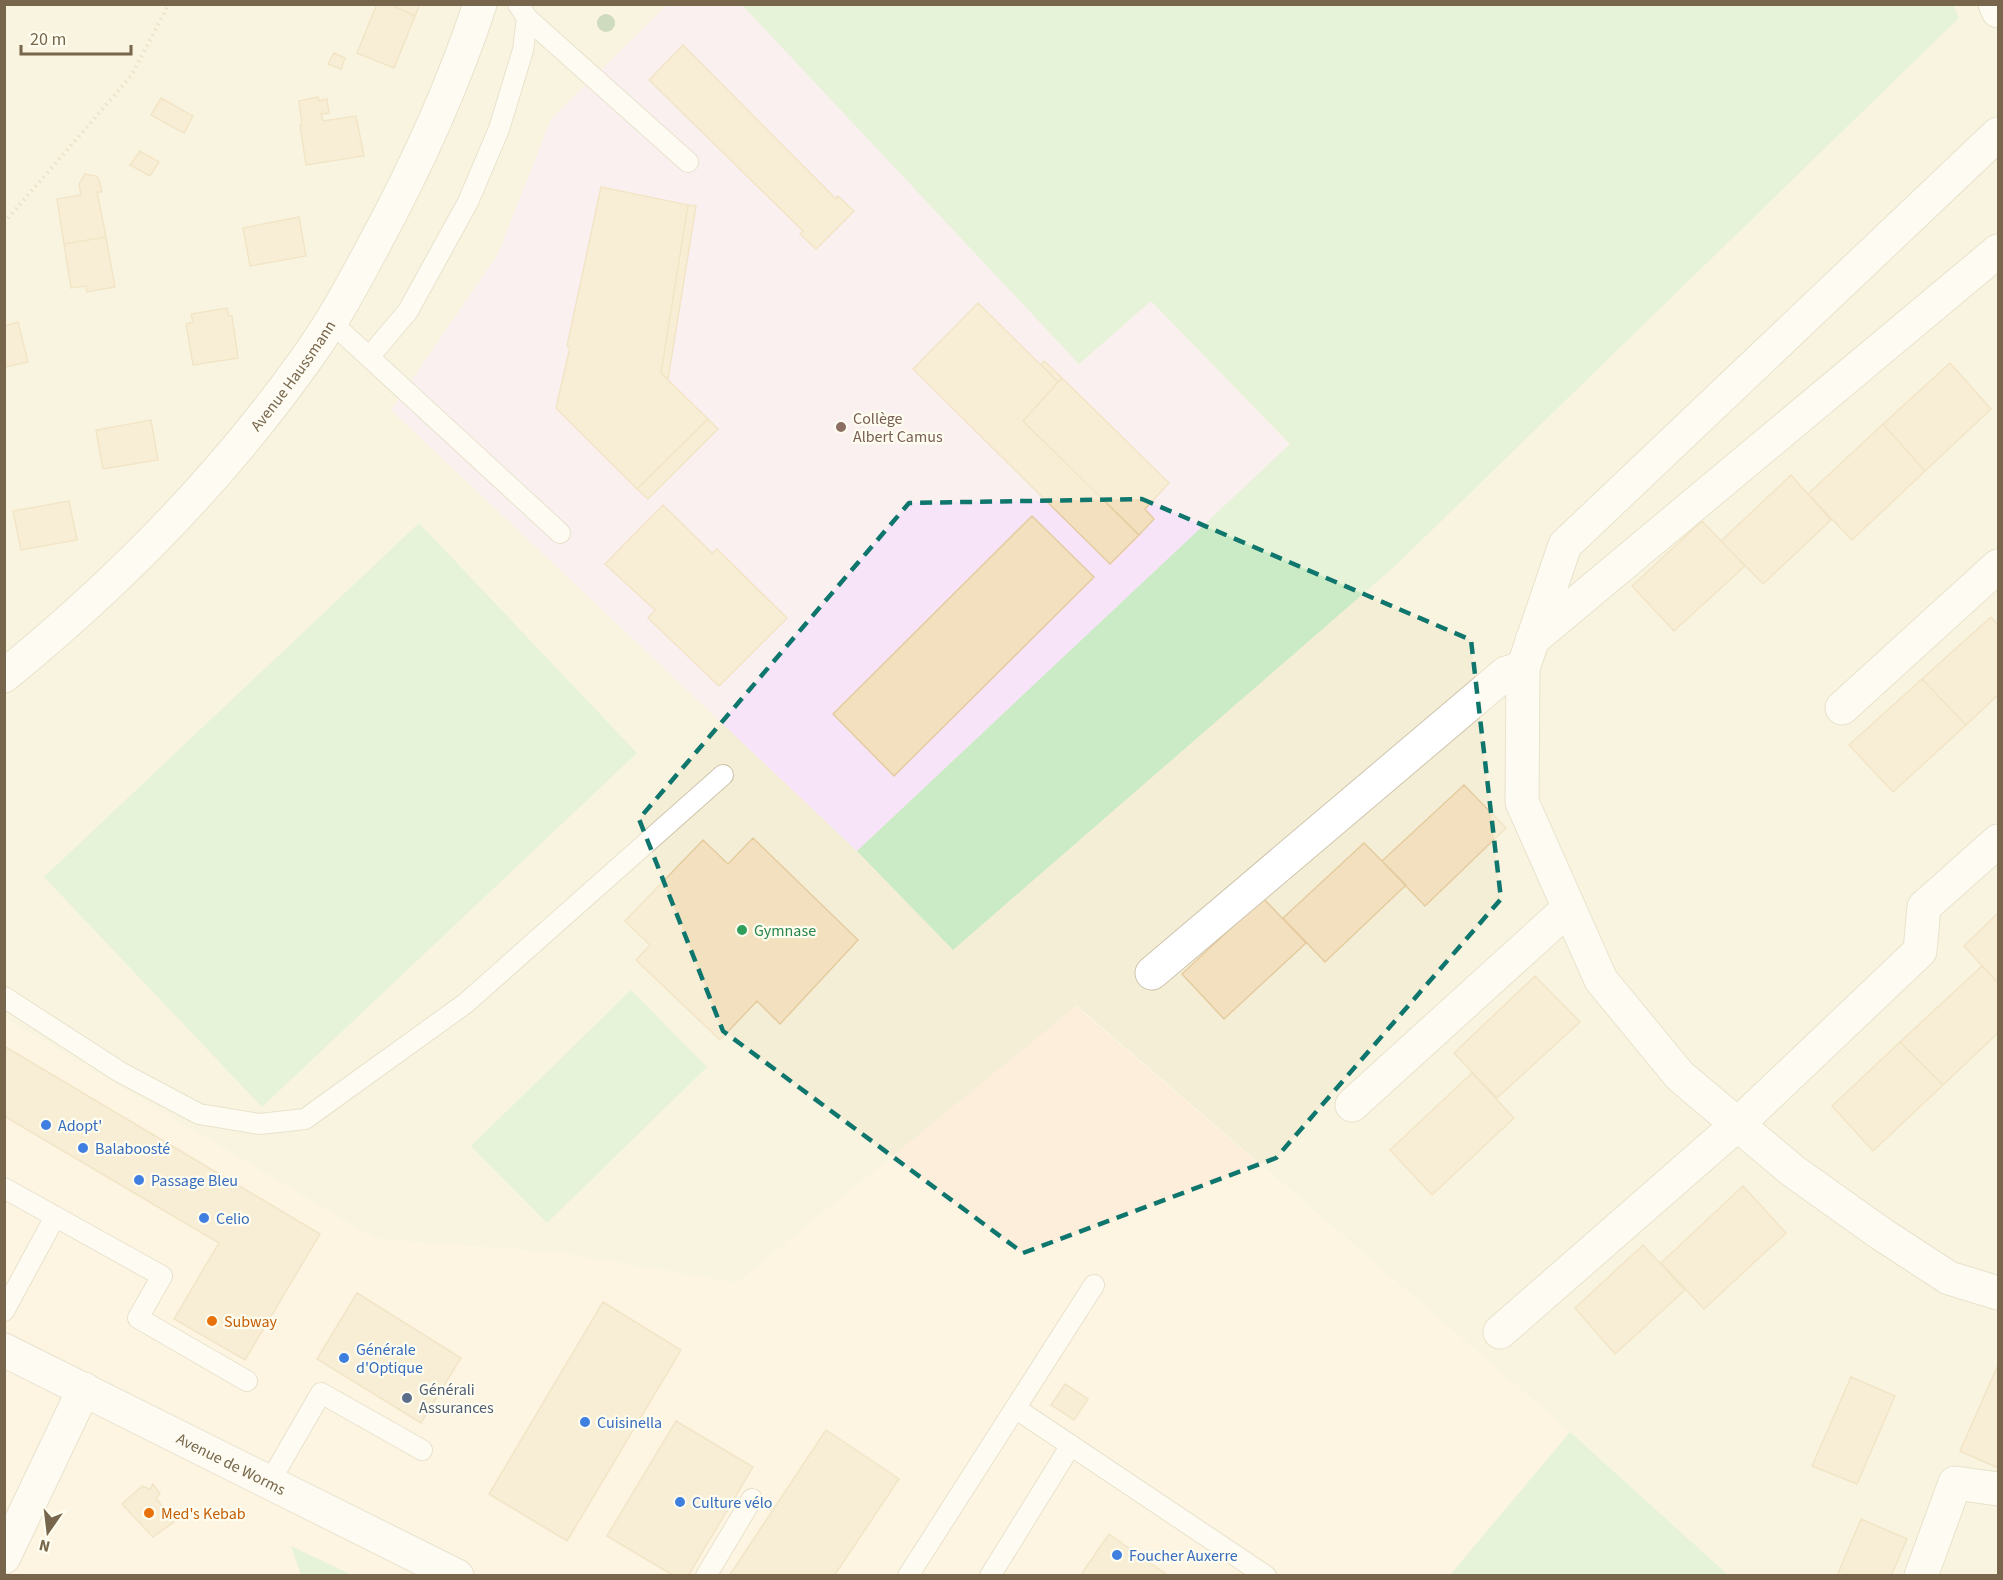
<svg xmlns="http://www.w3.org/2000/svg" width="2003" height="1580" viewBox="0 0 2003 1580" font-family="'Source Sans 3',sans-serif">
  <rect width="100%" height="100%" fill="#fdfae8"/>
  <path fill="#f4eed6" d="M 5,5 L 1998,5 L 1998,1575 L 1450,1575 L 1570,1432 L 1077,1006 L 737,1283 L 560,1253 L 375,1239 L 5,1018 Z"/>
  <path fill="#fdeedc" d="M 1076,1006 L 1570,1432 L 1450,1575 L 5,1576 L 5,1018 L 375,1239 L 560,1253 L 737,1283 Z"/>
  <path fill="#f7e4f9" d="M 742,4 L 1079,364 L 1151,301 L 1290,445 L 857,851 L 391,410 L 498,254 L 551,119 L 667,5 Z"/>
  <path fill="#cbebc6" d="M 1953,4 L 1959,18 L 1394,567 L 953,950 L 857,851 L 1290,444 L 1151,301 L 1079,364 L 742,5 Z
    M 419,523 L 637,753 L 262,1107 L 44,877 Z
    M 631,990 L 707,1067 L 547,1223 L 471,1146 Z
    M 1570,1432 L 1728,1575 L 1450,1575 Z
    M 291,1546 L 352,1575 L 301,1575 Z"/>
  <path fill="#f2e0bf" stroke="#e5cca0" stroke-width="1.5" d="M 377,4 L 389,4 L 415,16 L 394,68 L 357,53 Z
    M 389,4 L 420,4 L 415,16 Z
    M 683,45 L 836,199 L 838,196 L 854,211 L 816,249 L 800,234 L 803,231 L 649,80 Z
    M 334,53 L 345,58 L 341,69 L 328,64 Z
    M 318,97 L 319,101 L 327,99 L 329,113 L 321,114 L 323,121 L 356,116 L 364,156 L 306,165 L 300,125 L 302,125 L 299,101 Z
    M 161,98 L 193,116 L 184,133 L 151,115 Z
    M 140,151 L 159,162 L 150,176 L 130,165 Z
    M 85,174 L 96,176 L 99,180 L 102,192 L 97,192 L 106,237 L 64,244 L 57,199 L 81,195 L 79,184 Z
    M 601,187 L 688,205 L 661,373 L 708,419 L 637,489 L 556,408 L 570,347 L 567,346 Z
    M 688,205 L 696,206 L 668,379 L 661,373 Z
    M 299,217 L 306,256 L 250,266 L 243,228 Z
    M 106,237 L 115,287 L 87,292 L 86,286 L 71,288 L 64,244 Z
    M 978,303 L 1058,382 L 1023,421 L 1139,535 L 1110,564 L 913,369 Z
    M 227,308 L 229,316 L 232,316 L 238,358 L 193,365 L 186,324 L 193,322 L 191,314 Z
    M 18,322 L 28,362 L 4,367 L 4,326 Z
    M 1044,361 L 1062,378 L 1058,382 L 1041,364 Z
    M 1950,363 L 1991,409 L 1925,471 L 1883,424 Z
    M 1062,378 L 1169,483 L 1145,509 L 1154,519 L 1139,535 L 1023,421 Z
    M 708,419 L 718,429 L 648,499 L 637,489 Z
    M 151,420 L 158,460 L 103,469 L 96,430 Z
    M 1883,424 L 1925,471 L 1852,540 L 1808,494 Z
    M 1791,475 L 1831,520 L 1763,584 L 1721,541 Z
    M 69,501 L 77,540 L 21,550 L 13,511 Z
    M 663,505 L 712,553 L 717,549 L 787,618 L 719,686 L 648,618 L 655,610 L 605,564 Z
    M 1032,516 L 1094,577 L 894,776 L 833,714 Z
    M 1702,521 L 1745,566 L 1674,631 L 1632,586 Z
    M 1991,617 L 1998,625 L 1998,695 L 1966,725 L 1922,679 Z
    M 1922,679 L 1966,725 L 1893,792 L 1849,745 Z
    M 1464,785 L 1506,828 L 1425,906 L 1382,861 Z
    M 753,838 L 858,940 L 780,1024 L 757,1001 L 720,1040 L 636,960 L 650,945 L 625,921 L 703,840 L 728,864 Z
    M 1364,843 L 1406,885 L 1325,962 L 1283,918 Z
    M 1263,898 L 1306,943 L 1224,1019 L 1182,974 Z
    M 1998,913 L 1998,983 L 1964,946 Z
    M 1982,966 L 1998,983 L 1998,1033 L 1943,1085 L 1900,1042 Z
    M 1535,976 L 1580,1022 L 1497,1098 L 1454,1053 Z
    M 1900,1042 L 1943,1085 L 1873,1151 L 1832,1106 Z
    M 4,1046 L 320,1234 L 245,1360 L 174,1319 L 219,1243 L 4,1116 Z
    M 1472,1073 L 1514,1118 L 1432,1195 L 1390,1150 Z
    M 1743,1186 L 1786,1233 L 1704,1309 L 1661,1263 Z
    M 1643,1245 L 1685,1290 L 1615,1354 L 1575,1308 Z
    M 357,1293 L 461,1358 L 421,1423 L 317,1359 Z
    M 603,1302 L 681,1350 L 567,1541 L 489,1494 Z
    M 1998,1365 L 1998,1468 L 1960,1451 Z
    M 1851,1377 L 1895,1396 L 1857,1484 L 1812,1466 Z
    M 1065,1384 L 1088,1399 L 1074,1420 L 1051,1405 Z
    M 676,1421 L 753,1467 L 688,1576 L 674,1576 L 607,1536 Z
    M 826,1430 L 899,1479 L 834,1576 L 729,1576 Z
    M 153,1484 L 160,1494 L 156,1498 L 174,1522 L 153,1537 L 122,1504 L 142,1486 L 150,1489 Z
    M 1861,1519 L 1907,1539 L 1891,1576 L 1837,1576 Z
    M 1109,1534 L 1169,1576 L 1080,1576 Z"/>
  <g fill="none" stroke-linecap="round" stroke-linejoin="round">
    <defs>
      <path id="service" d="M 518,4 L 527,18 L 688,162
        M 331,322 L 560,533
        M 370,356 L 408,311 L 468,202 L 499,129 L 523,50 L 527,18
        M 4,997 L 120,1072 L 199,1114 L 260,1124 L 305,1119 L 466,1003 L 723,775
        M 4,1188 L 162,1276 L 138,1318 L 247,1381
        M 4,1311 L 55,1217
        M 1015,1408 L 1266,1576
        M 269,1483 L 321,1393 L 422,1450
        M 706,1576 L 752,1499
        M 908,1576 L 1094,1285
        M 990,1576 L 1071,1445"/>
      <g id="minor">
        <path d="M 1995,4 L 1998,11"/>
        <path d="M 1998,134 L 1565,545 L 1523,668 L 1522,802 L 1601,980 L 1680,1076 L 1793,1171 L 1880,1233 L 1949,1278 L 1998,1293"/>
        <path d="M 1532,640 L 1998,251"/>
        <path d="M 1842,708 L 1998,566"/>
        <path d="M 1152,973 L 1506,673 L 1523,668"/>
        <path d="M 1352,1105 L 1569,908"/>
        <path d="M 1500,1332 L 1738,1124 L 1920,951 L 1924,907 L 1998,841"/>
        <path id="s1" d="M 4,1350 L 457,1576"/>
        <path d="M 4,1557 L 84,1389"/>
        <path d="M 1921,1576 L 1955,1483 L 1998,1489"/>
      </g>
      <g id="tertiary">
        <path id="s2" d="M 4,676 C 118,583 219,481 304,362 C 332,324 354,282 376,241 C 417,165 453,86 480,4"/>
      </g>
    </defs>
    <use href="#service" stroke="#cfc5ad" stroke-width="22"/>
    <use href="#minor" stroke="#cfc5ad" stroke-width="35"/>
    <use href="#tertiary" stroke="#cfc5ad" stroke-width="35"/>
    <path stroke="#d8c4a2" stroke-width="4" stroke-dasharray="1.5 4.5" stroke-linecap="butt" d="M 4,223 L 131,76 L 169,4"/>
    <use href="#service" stroke="#fff" stroke-width="20"/>
    <use href="#minor" stroke="#fff" stroke-width="33"/>
    <use href="#tertiary" stroke="#fff" stroke-width="33"/>
  </g>
  <circle fill="#98b58d" cx="606" cy="23" r="9"/>
  <path d="M0 0H2003V1580H0ZM 1142,499 L 1471,640 L 1501,899 L 1276,1158 L 1023,1253 L 723,1031 L 639,819 L 909,503 Z" fill="#fdfae8" fill-opacity=".55" fill-rule="evenodd"/>
  <path fill="none" stroke="#0f766e" stroke-width="4.5" stroke-dasharray="12 8" stroke-linejoin="round" d="M 1142,499 L 1471,640 L 1501,899 L 1276,1158 L 1023,1253 L 723,1031 L 639,819 L 909,503 Z"/>
  <circle fill="#8d6e63" stroke="#fffdef" stroke-width="2" cx="841" cy="427" r="6"/>
  <circle fill="#2e9e5b" stroke="#fffdef" stroke-width="2" cx="742" cy="930" r="6"/>
  <g fill="#3f7fe0" stroke="#fffdef" stroke-width="2">
    <circle cx="46" cy="1125" r="6"/>
    <circle cx="83" cy="1148" r="6"/>
    <circle cx="139" cy="1180" r="6"/>
    <circle cx="204" cy="1218" r="6"/>
    <circle cx="344" cy="1358" r="6"/>
    <circle cx="585" cy="1422" r="6"/>
    <circle cx="680" cy="1502" r="6"/>
    <circle cx="1117" cy="1555" r="6"/>
  </g>
  <g fill="#e8710a" stroke="#fffdef" stroke-width="2">
    <circle cx="212" cy="1321" r="6"/>
    <circle cx="149" cy="1513" r="6"/>
  </g>
  <circle fill="#5c6f8a" stroke="#fffdef" stroke-width="2" cx="407" cy="1398" r="6"/>
  <g text-anchor="middle" stroke-width="4.5" stroke-linejoin="round" paint-order="stroke">
    <g font-size="16" fill="#77664b" stroke="#fffdef">
      <text dy="6" stroke="none"><textPath href="#s2" startOffset="418">Avenue Haussmann</textPath></text>
      <text dy="6" stroke="none"><textPath href="#s1" startOffset="254">Avenue de Worms</textPath></text>
    </g>
    <g font-size="16" fill="#785e54" stroke="#fffdef" text-anchor="start">
      <text x="853" y="424">Collège<tspan x="853" dy="18">Albert Camus</tspan></text>
    </g>
    <g font-size="16" fill="#27864d" stroke="#fffdef" text-anchor="start">
      <text x="754" y="936">Gymnase</text>
    </g>
    <g font-size="16" fill="#366cbe" stroke="#fffdef" text-anchor="start">
      <text x="58" y="1131">Adopt'</text>
      <text x="95" y="1154">Balaboosté</text>
      <text x="151" y="1186">Passage Bleu</text>
      <text x="216" y="1224">Celio</text>
      <text x="356" y="1355">Générale<tspan x="356" dy="18">d'Optique</tspan></text>
      <text x="597" y="1428">Cuisinella</text>
      <text x="692" y="1508">Culture vélo</text>
      <text x="1129" y="1561">Foucher Auxerre</text>
    </g>
    <g font-size="16" fill="#c56008" stroke="#fffdef" text-anchor="start">
      <text x="224" y="1327">Subway</text>
      <text x="161" y="1519">Med's Kebab</text>
    </g>
    <g font-size="16" fill="#4e5e75" stroke="#fffdef" text-anchor="start">
      <text x="419" y="1395">Générali<tspan x="419" dy="18">Assurances</tspan></text>
    </g>
  </g>
  <rect width="2003" height="1580" fill="none" stroke="#77664b" stroke-width="12"/>
  <g transform="translate(48 1532) rotate(194)" stroke="#fffdef" stroke-width="4.5" paint-order="stroke">
  <path d="M0-4.5L10 22L0 15L-10 22Z" fill="#77664b"/>
  <text y="-9" font-size="16" font-weight="bold" text-anchor="middle" fill="#77664b">N</text>
  </g>
  <path d="M21 45v9h110v-9" fill="none" stroke="#77664b" stroke-width="3"/>
  <text x="30" y="45" font-size="18" fill="#77664b" stroke="#fffdef" stroke-width="4.5" paint-order="stroke">20 m</text>
</svg>
